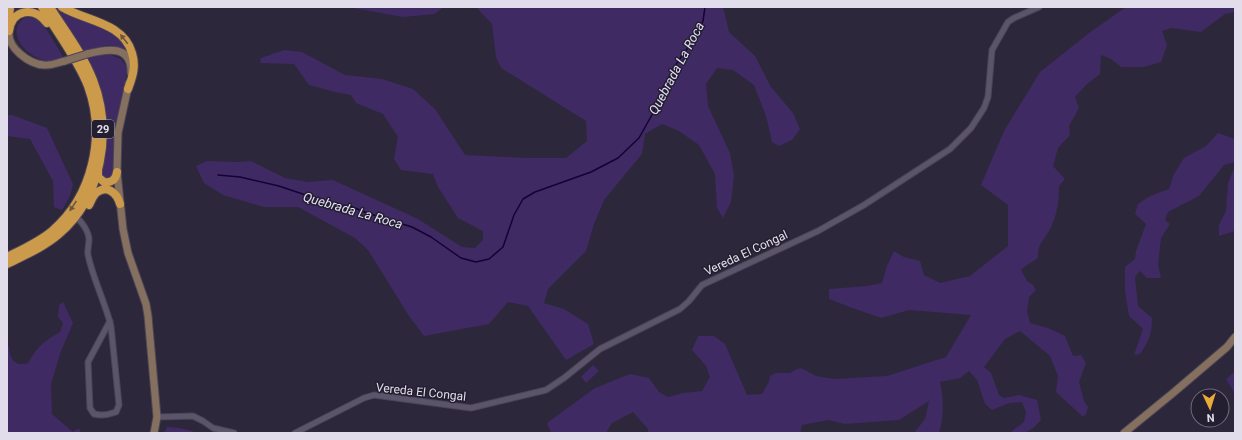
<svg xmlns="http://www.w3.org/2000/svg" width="1242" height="440" viewBox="0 0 1242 440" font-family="Roboto,sans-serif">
  <rect width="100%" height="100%" fill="#2d273b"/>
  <path fill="#3f2a63" d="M 54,7 L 59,7 L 114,32 L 120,36 L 130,57 C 117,39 101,46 83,52 Z
    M 348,7 L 444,7 L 434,14 L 403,17 Z
    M 476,7 L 723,7 L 729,32 L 755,56 L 771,87 L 793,113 L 800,129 L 792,140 L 779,146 L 772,142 L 766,116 L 754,85 L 733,70 L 717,68 L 706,84 L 708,106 L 730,153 L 734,176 L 731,202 L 723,218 L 717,208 L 715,174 L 699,145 L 679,131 L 662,124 L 645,134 L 642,154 L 604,200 L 594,224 L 586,251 L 548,289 L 544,303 L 564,309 L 588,324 L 594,344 L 566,360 L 528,306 L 508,302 L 489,324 L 424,336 L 409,316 L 368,250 L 355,238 L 298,207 L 264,207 L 223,195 L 204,183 L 196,166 L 207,161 L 237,162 L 251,161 L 285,178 L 308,182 L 333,180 L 418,219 L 462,247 L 475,248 L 483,240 L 483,231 L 458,218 L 438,187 L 433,174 L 401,170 L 394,159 L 398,137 L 383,114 L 356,103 L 351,95 L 335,92 L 309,85 L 294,64 L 260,63 L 261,58 L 284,50 L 302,52 L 345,75 L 382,79 L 413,89 L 435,109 L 465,155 L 526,158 L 566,158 L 587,141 L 586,121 L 501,68 L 496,57 L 492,24 Z
    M 1126,7 L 1235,7 L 1235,12 L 1225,14 L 1201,32 L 1171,28 L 1162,31 L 1167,45 L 1161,62 L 1144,67 L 1121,67 L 1111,59 L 1101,55 L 1100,74 L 1087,84 L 1075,97 L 1079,108 L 1069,126 L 1070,135 L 1058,148 L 1053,166 L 1065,179 L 1059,186 C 1059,201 1057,216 1050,229 C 1044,241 1037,244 1038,258 L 1027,265 L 1021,270 L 1027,281 L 1033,285 L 1036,290 L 1029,297 L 1027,311 L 1030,323 L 1048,328 L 1065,336 L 1073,356 L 1081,355 L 1086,363 L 1079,382 L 1084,401 L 1088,407 L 1086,414 L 1083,417 L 1056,392 L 1058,376 L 1050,356 L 1020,331 L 1005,339 L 984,367 L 991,373 L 999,395 L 1004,398 L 1019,395 L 1037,400 L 1041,420 C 1030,432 1028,433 1011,433 L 1012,431 L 1024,422 L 1026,412 L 1022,402 L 1009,403 L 992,410 L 985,404 L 977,380 L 969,371 L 960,378 L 940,382 C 944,399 944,416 939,433 L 914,433 L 925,419 L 929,401 L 899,420 L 845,424 L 829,420 L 802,425 L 800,433 L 648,433 L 648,429 L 633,412 L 612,423 L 606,433 L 551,433 L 547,423 L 595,388 L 630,374 L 649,378 L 659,392 L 668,397 L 683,393 L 702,391 L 710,377 L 706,366 L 692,350 L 698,336 L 714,336 L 725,344 L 747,395 L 762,394 L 769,382 L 770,376 L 776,373 L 790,373 L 795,370 L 801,368 L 816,376 L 834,379 L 887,376 L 946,357 L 971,315 L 909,310 L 881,318 L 847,306 L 829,299 L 829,289 L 867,286 L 882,283 L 887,266 L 894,251 L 904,257 L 920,261 L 924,275 L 940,283 L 970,276 L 1008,246 L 1008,205 L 981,185 L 1004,131 L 1040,72 L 1089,33 Z
    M 26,17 L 36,19 L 42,22 L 64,58 C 61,59 58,61 55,61 C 33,65 0,32 26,17 Z
    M 108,54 L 121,59 L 127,68 L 125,89 L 114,133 L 114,173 C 110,179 104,179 100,174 L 85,59 L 100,55 Z
    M 7,115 L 12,115 L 47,128 L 73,184 L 70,196 L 62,210 L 54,207 L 53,181 L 30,139 L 7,136 Z
    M 1218,133 L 1235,139 L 1235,162 L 1224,165 L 1199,196 L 1168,212 L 1165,220 L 1170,224 L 1161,238 L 1158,265 L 1161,278 L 1147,278 L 1140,271 L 1135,277 L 1138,306 L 1152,318 C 1152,334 1149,341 1140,354 L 1134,355 L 1143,329 L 1129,316 L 1125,291 L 1125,267 L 1135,259 L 1136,251 L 1146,224 L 1135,214 L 1138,204 L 1150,196 L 1169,189 L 1174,174 L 1184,158 L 1206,146 Z
    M 1235,166 L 1235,231 L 1219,236 L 1219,225 L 1226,211 L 1228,183 Z
    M 63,302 L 73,323 L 61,351 L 51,384 L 52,414 L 73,432 L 79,428 L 81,433 L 7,433 L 7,344 L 9,347 C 10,359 14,367 28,363 C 38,346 43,342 60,332 L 63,323 L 58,317 L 59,305 Z
    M 593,365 L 599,371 L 586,383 L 581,377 Z
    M 1235,371 L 1235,394 L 1226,379 Z
    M 167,427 L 180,428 L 199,433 L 164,433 Z"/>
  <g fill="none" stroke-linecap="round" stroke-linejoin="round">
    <path stroke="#170034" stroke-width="1.5" d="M 218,175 L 240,177 L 279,186 L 335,205 L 350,206 L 367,213 L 412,227 L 431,237 L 461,258 L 476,262 L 489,259 L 503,247 L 514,215 L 523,199 L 535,192 L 591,172 L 618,158 L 639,138 L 653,113 L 662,89 L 678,61 L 696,37 L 703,21 L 705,7"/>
    <defs>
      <path id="minor" d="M 76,216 C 82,223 89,231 89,240 C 89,245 87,250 88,255 C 93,279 105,302 111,326 L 119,405 L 116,412 C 108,415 102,416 94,414 L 90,408 L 88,362 L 110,321
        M 157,417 L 193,416 L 203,421 L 213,428 L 234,433
        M 295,433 L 364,398 L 374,395 L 471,408 L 546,390 L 564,378 L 600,349 L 680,309 L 689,301 L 702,285 L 818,231 L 864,205 L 950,149 L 971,128 L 984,108 L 988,97 L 992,50 L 1008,22 L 1014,18 L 1039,7"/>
      <path id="secondary" d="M 9,31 C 7,48 29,64 44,65 C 51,66 59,62 65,61
        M 87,54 C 106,49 132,44 131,73
        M 129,83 L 118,133 L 117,172 L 123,229 L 128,253 L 146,304 L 148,316 L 157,417 L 154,433
        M 1124,433 L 1173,393 L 1227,347 L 1235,337"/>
      <path id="trunk" d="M 62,7 C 85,21 123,22 132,53 C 136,66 133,76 128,89
        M 8,27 L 10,7
        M 9,31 C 12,9 34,6 47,23
        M 98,170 L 98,177 L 104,182 C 111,183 116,180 117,172
        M 89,205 C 91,201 93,196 96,193 C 107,184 117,193 120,204
        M 7,257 C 23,249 39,242 52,231 C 93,196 106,135 88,86 C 77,58 57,33 42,7
        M 7,264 C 25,255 44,247 59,234 C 102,197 113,132 93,80 C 83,54 65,31 50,7"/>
    </defs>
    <use href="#minor" stroke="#4b4556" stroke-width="7"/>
    <use href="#secondary" stroke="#4b4556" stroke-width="9"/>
    <use href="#trunk" stroke="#4b4556" stroke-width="10"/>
    <use href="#minor" stroke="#5b556b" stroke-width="5"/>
    <use href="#secondary" stroke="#856f5f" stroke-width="7"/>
    <use href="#trunk" stroke="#cc9a4b" stroke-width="8"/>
    <defs>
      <path id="secondary-bridge" d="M 65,61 L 87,54"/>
    </defs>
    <use href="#secondary-bridge" stroke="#4b4556" stroke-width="9" stroke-linecap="butt"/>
    <use href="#secondary-bridge" stroke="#856f5f" stroke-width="7"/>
  </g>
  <defs><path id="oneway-solid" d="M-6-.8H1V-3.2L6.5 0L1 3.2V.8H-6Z"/></defs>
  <g fill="#70563d">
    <use href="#oneway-solid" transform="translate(124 39) rotate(-128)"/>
    <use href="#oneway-solid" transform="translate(73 206) rotate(124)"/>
  </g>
  <g text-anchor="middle" stroke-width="3" stroke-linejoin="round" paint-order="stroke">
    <rect fill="#241e31" stroke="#a8a4b2" stroke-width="1" x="92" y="120" width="22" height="18" rx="3"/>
    <g font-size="11" font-weight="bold" fill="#e1ddea">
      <text x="103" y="133">29</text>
    </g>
    <g font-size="12" fill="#e1ddea" stroke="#241e31">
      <text transform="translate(746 253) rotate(-25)" y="4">Vereda El Congal</text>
      <text transform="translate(421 392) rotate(6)" y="4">Vereda El Congal</text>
    </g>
    <g font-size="13" font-style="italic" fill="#e5dff5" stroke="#241e31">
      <text transform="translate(676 68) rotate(-62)" y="5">Quebrada La Roca</text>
      <text transform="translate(353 210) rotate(16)" y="5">Quebrada La Roca</text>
    </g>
  </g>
  <rect width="1242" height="440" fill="none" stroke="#e1ddea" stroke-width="16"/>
  <g transform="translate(1210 408) rotate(176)"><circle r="19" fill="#241e31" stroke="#706a7b"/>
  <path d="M0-3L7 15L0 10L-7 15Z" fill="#e9aa38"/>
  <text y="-6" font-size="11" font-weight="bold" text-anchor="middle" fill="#e1ddea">N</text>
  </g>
</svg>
